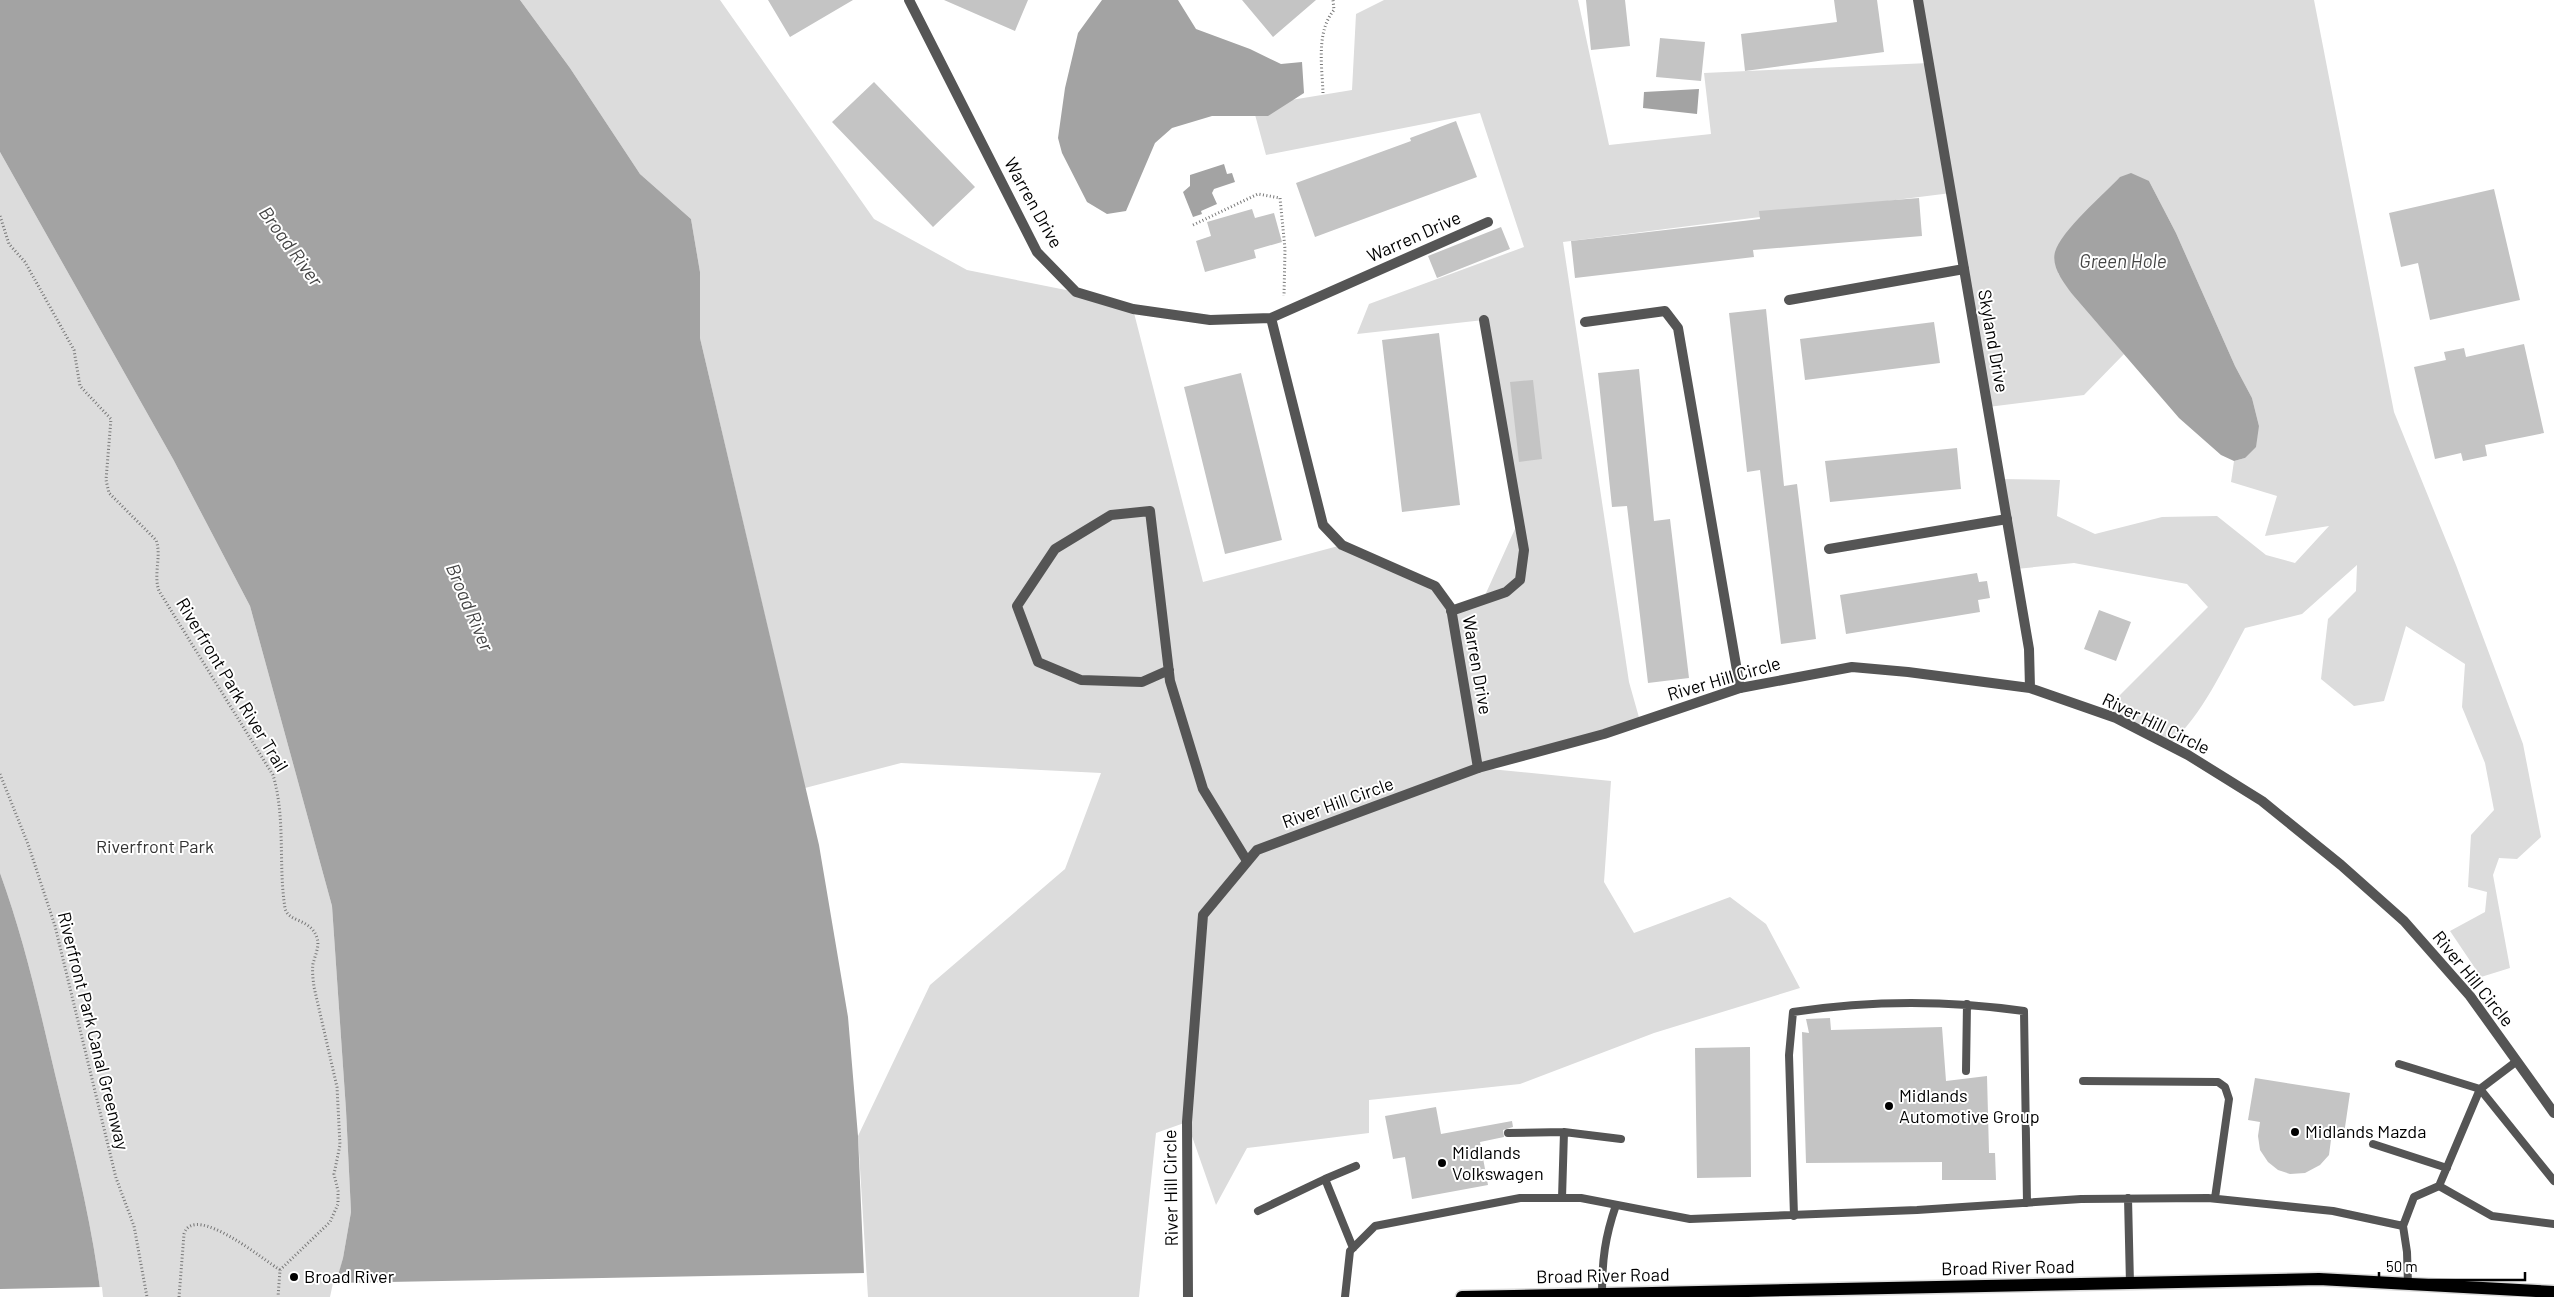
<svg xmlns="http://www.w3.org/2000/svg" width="2554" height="1297" viewBox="0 0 2554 1297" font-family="Barlow,sans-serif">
  <rect width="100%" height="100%" fill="#fff"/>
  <path fill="#dcdcdc" d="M 520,0 L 720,0 L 874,219 L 967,270 L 1076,292 L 1133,309 L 1203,582 L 1342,545 L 1435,586 L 1451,608 L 1482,602 L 1519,520 L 1484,320 L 1357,334 L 1369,304 L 1524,247 L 1480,113 L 1266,155 L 1254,111 L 1285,101 L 1352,90 L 1356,14 L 1384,0 L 1578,0 L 1609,145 L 1711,134 L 1704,73 L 1929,63 L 1918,0 L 2314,0 L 2394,412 L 2456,565 L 2523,744 L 2541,837 L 2517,859 L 2499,858 L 2493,875 L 2510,968 L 2481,977 L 2450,931 L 2485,912 L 2487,892 L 2468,887 L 2471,835 L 2494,810 L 2485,763 L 2462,707 L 2465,664 L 2406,626 L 2384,701 L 2354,706 L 2321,679 L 2328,619 L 2356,591 L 2357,565 L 2302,614 L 2245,628 C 2223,669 2203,714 2169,745 L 2116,718 L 2109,706 L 2208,607 L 2187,584 L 2074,563 L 2016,569 L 2000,479 L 2060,480 L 2057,516 L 2095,534 L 2162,517 L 2217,516 L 2266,555 L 2295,563 L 2329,526 L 2265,536 L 2277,496 L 2231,482 L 2234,461 L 2245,458 L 2259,426 L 2252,398 L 2235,366 L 2176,233 L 2149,181 L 2058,273 L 2072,294 L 2124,354 L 2084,395 L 1988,407 L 1951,193 L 1563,242 L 1629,682 L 1640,721 L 1480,768 L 1611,781 L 1604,882 L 1634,933 L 1730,897 L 1766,924 L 1800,988 L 1654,1033 L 1520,1084 L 1369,1100 L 1369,1133 L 1247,1148 L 1216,1205 L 1187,1122 L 1156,1133 L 1139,1297 L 868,1297 L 858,1136 L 930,985 L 1065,869 L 1101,773 L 901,763 L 805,788 L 700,338 L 700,272 L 691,219 L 640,174 L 570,68 Z
    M 0,152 L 173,459 L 250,606 L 332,906 L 346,1110 L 351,1212 L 343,1258 L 333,1297 L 101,1297 C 92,1222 73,1148 55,1074 C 39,1006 24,939 0,873 Z"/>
  <path fill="#a3a3a3" d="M 0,0 L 520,0 L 570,68 L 640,174 L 691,219 L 700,272 L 700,338 L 819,845 L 848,1017 L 858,1136 L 865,1297 L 333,1293 L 343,1258 L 351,1212 L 346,1110 L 332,906 L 250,606 L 173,459 L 0,152 Z
    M 1102,0 L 1178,0 L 1196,29 L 1250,49 L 1281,64 L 1302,62 L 1304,93 L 1268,116 L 1212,116 L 1172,128 L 1155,143 L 1126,211 L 1107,214 L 1087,202 L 1062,153 L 1058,138 L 1065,88 L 1078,33 Z
    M 1699,89 L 1697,114 L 1643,108 L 1644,92 Z
    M 1224,164 L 1227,174 L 1232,173 L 1235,182 L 1214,189 L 1212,193 L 1217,204 L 1201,211 L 1202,214 L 1193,217 L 1183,192 L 1190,186 L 1190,175 Z
    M 2131,173 L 2149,181 L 2176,233 L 2235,366 L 2252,398 L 2259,426 L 2256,447 L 2245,458 L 2234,461 L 2221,455 L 2179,418 L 2072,294 C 2064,283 2051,267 2055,252 C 2061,231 2104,194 2120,177 Z
    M 0,873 C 24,939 39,1006 55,1074 C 73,1148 92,1222 101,1297 L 0,1297 Z"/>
  <path fill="#fff" d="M 866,1273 L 867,1297 L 330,1297 L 333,1283 Z
    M 102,1287 L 103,1297 L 0,1297 L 0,1289 Z"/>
  <path fill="#c4c4c4" d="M 768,0 L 853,0 L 790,37 Z
    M 944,0 L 1028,0 L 1015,31 Z
    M 1242,0 L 1316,0 L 1273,37 Z
    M 1586,0 L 1625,0 L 1630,46 L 1591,50 Z
    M 1834,0 L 1877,0 L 1884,52 L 1745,71 L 1741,34 L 1837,22 Z
    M 1660,38 L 1705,42 L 1701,81 L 1656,77 Z
    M 874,82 L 975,187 L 933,227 L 832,122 Z
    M 1456,121 L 1477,177 L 1315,237 L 1296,183 L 1411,141 L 1410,138 Z
    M 2494,189 L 2520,300 L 2430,320 L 2418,263 L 2401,267 L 2389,213 Z
    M 1919,198 L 1922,236 L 1753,250 L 1754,257 L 1575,278 L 1571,241 L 1760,219 L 1759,211 Z
    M 1252,209 L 1255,218 L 1274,213 L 1282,242 L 1254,250 L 1256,258 L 1205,272 L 1196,241 L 1211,236 L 1207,222 Z
    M 1501,227 L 1510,249 L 1437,278 L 1428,256 Z
    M 1766,309 L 1784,486 L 1797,484 L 1816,639 L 1781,644 L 1760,470 L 1747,472 L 1729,313 Z
    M 1934,322 L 1940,363 L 1805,380 L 1800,339 Z
    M 1439,333 L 1460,505 L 1402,512 L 1382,340 Z
    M 2524,344 L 2544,433 L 2485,445 L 2487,456 L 2463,461 L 2461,453 L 2435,459 L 2414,367 L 2446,360 L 2444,352 L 2464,348 L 2466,357 Z
    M 1639,369 L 1654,521 L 1670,519 L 1689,678 L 1648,683 L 1627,506 L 1612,507 L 1598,373 Z
    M 1241,373 L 1282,540 L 1225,554 L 1184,387 Z
    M 1533,380 L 1542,459 L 1519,462 L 1510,382 Z
    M 1957,448 L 1961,489 L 1830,502 L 1825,461 Z
    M 1977,573 L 1979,582 L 1987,581 L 1990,598 L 1978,600 L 1980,612 L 1846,634 L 1840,595 Z
    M 2099,610 L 2131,622 L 2116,661 L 2084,649 Z
    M 1830,1018 L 1831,1030 L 1942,1027 L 1946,1081 L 1987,1076 L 1989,1153 L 1995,1153 L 1996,1180 L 1942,1180 L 1942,1162 L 1806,1163 L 1802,1032 L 1809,1033 L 1806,1019 Z
    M 1750,1047 L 1751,1177 L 1697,1178 L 1695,1048 Z
    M 2255,1078 L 2350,1093 L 2344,1134 L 2332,1132 L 2329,1155 L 2320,1165 L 2305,1173 L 2290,1174 L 2278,1170 L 2268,1162 L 2260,1150 L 2258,1136 L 2260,1122 L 2248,1120 Z
    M 1436,1107 L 1441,1134 L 1512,1121 L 1513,1127 L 1503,1130 L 1504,1137 L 1480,1142 L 1488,1185 L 1412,1199 L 1405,1157 L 1393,1159 L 1385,1116 Z"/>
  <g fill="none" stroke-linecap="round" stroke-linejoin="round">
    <defs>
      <path id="primary" d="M 1462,1297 L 2319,1279 L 2554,1292"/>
    </defs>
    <use href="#primary" stroke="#dbdbdb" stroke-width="15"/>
    <path stroke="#777" stroke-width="3" stroke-dasharray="1 2.5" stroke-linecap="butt" d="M 1323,93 C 1322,66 1316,32 1334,10 L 1333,0
      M 0,216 L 9,244 L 25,262 L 74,350 L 80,386 L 111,419 L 106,480 L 109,493 L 156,540 C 162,556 153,574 159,591 L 273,775 C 286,819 278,864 285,908 C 288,923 311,918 317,938 C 320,946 315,955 313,964 C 312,971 313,979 314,987 L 337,1087 L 340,1145 L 334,1174 L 338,1191 L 338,1204 L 330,1222 L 280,1270 L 278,1297
      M 1193,225 L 1258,194 L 1280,198 L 1285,249 L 1284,296
      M 0,774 L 28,844 L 55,926 L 116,1178 L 134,1226 L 147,1297
      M 179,1297 L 184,1234 C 194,1202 265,1261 280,1270"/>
    <path stroke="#555" stroke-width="8" d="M 2517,1061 L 2480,1089 L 2554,1181
      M 2399,1064 L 2480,1089 L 2439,1186
      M 1966,1071 L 1967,1004
      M 2083,1081 L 2218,1082 L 2225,1087 L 2229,1099 L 2215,1198
      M 1564,1132 L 1621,1139
      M 1508,1133 L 1564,1132 L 1562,1198
      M 2373,1144 L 2447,1168
      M 1325,1179 L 1356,1166
      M 2128,1198 L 2130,1284
      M 1258,1211 L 1325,1179 L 1353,1248
      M 1794,1216 L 1789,1055 L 1793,1012 C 1871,1000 1946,1000 2024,1011 L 2027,1203
      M 2403,1226 L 2407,1252 L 2408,1284
      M 1602,1294 C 1602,1260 1605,1237 1616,1205
      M 1345,1297 L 1350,1251 L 1375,1226 L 1520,1198 L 1581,1198 L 1690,1219 L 1917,1210 L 2081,1199 L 2208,1198 L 2333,1211 L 2403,1226 L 2414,1197 L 2439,1186 L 2492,1216 L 2554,1224"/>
    <path stroke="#555" stroke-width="10" d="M 909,0 L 1037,252 L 1076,292 L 1133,309 L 1210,320 L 1271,318 L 1488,222
      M 1789,300 L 1964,269
      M 1271,318 L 1323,525 L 1342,545 L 1435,586 L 1451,608 L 1478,768
      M 1585,322 L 1665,311 L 1678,328 L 1740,688
      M 1829,549 L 2007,519
      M 1451,611 L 1506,592 L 1520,580 L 1524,550 L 1484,320
      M 1169,670 L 1142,682 L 1081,680 L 1038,662 L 1017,606 L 1055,549 L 1111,515 L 1150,511 L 1170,681 L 1203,789 L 1247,861"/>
    <path stroke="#555" stroke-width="10" d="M 1918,0 L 2029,649 L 2030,688
      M 1188,1297 L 1187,1122 L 1203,915 L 1257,850 L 1478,768 L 1604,734 L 1740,688 L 1852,667 L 1908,672 L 2030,688 L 2116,718 L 2188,755 L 2262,801 L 2341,865 L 2404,921 L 2470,996 L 2554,1113"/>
    <use href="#primary" stroke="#000" stroke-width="12"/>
  </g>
  <g fill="#000" stroke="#fff" stroke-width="2">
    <circle cx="1889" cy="1106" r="5"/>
    <circle cx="2295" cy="1132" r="5"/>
    <circle cx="1442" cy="1163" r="5"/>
    <circle cx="294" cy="1277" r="5"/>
  </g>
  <g text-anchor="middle" stroke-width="4" stroke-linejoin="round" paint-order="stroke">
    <g font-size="18" fill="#000" stroke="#fff">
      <text transform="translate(1033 203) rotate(61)" y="6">Warren Drive</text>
      <text transform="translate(1414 237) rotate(-24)" y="6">Warren Drive</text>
      <text transform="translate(1993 341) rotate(80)" y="6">Skyland Drive</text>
      <text transform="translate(1477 665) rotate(80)" y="6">Warren Drive</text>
      <text transform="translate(1724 679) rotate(-16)" y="6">River Hill Circle</text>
      <text transform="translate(232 685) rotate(59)" y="6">Riverfront Park River Trail</text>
      <text transform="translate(2156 724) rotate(26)" y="6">River Hill Circle</text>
      <text transform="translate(1338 803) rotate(-20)" y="6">River Hill Circle</text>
      <text transform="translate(2473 979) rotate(51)" y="6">River Hill Circle</text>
      <text transform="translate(93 1031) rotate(76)" y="6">Riverfront Park Canal Greenway</text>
      <text transform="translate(1171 1188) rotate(-91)" y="6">River Hill Circle</text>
      <text transform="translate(2008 1268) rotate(-1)" y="6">Broad River Road</text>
      <text transform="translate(1603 1276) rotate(-1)" y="6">Broad River Road</text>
    </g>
    <g font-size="18" fill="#333" stroke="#fff">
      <text x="155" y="853">Riverfront Park</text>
    </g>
    <g font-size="18" fill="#000" stroke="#fff" text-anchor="start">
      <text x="1899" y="1102">Midlands<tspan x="1899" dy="21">Automotive Group</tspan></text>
      <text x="2305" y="1138">Midlands Mazda</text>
      <text x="1452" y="1159">Midlands<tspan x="1452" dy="21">Volkswagen</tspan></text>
      <text x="304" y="1283">Broad River</text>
    </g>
    <g font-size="19" font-style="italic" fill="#444" stroke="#fff">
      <text transform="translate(291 246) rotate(54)" y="7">Broad River</text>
      <text x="2123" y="268">Green Hole</text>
      <text transform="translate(470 607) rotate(67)" y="7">Broad River</text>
    </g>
  </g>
  <path d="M2379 1272v8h146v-8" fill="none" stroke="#000000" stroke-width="2.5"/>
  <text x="2386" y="1272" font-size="15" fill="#000000" stroke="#ffffff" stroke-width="4" paint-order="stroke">50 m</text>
</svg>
